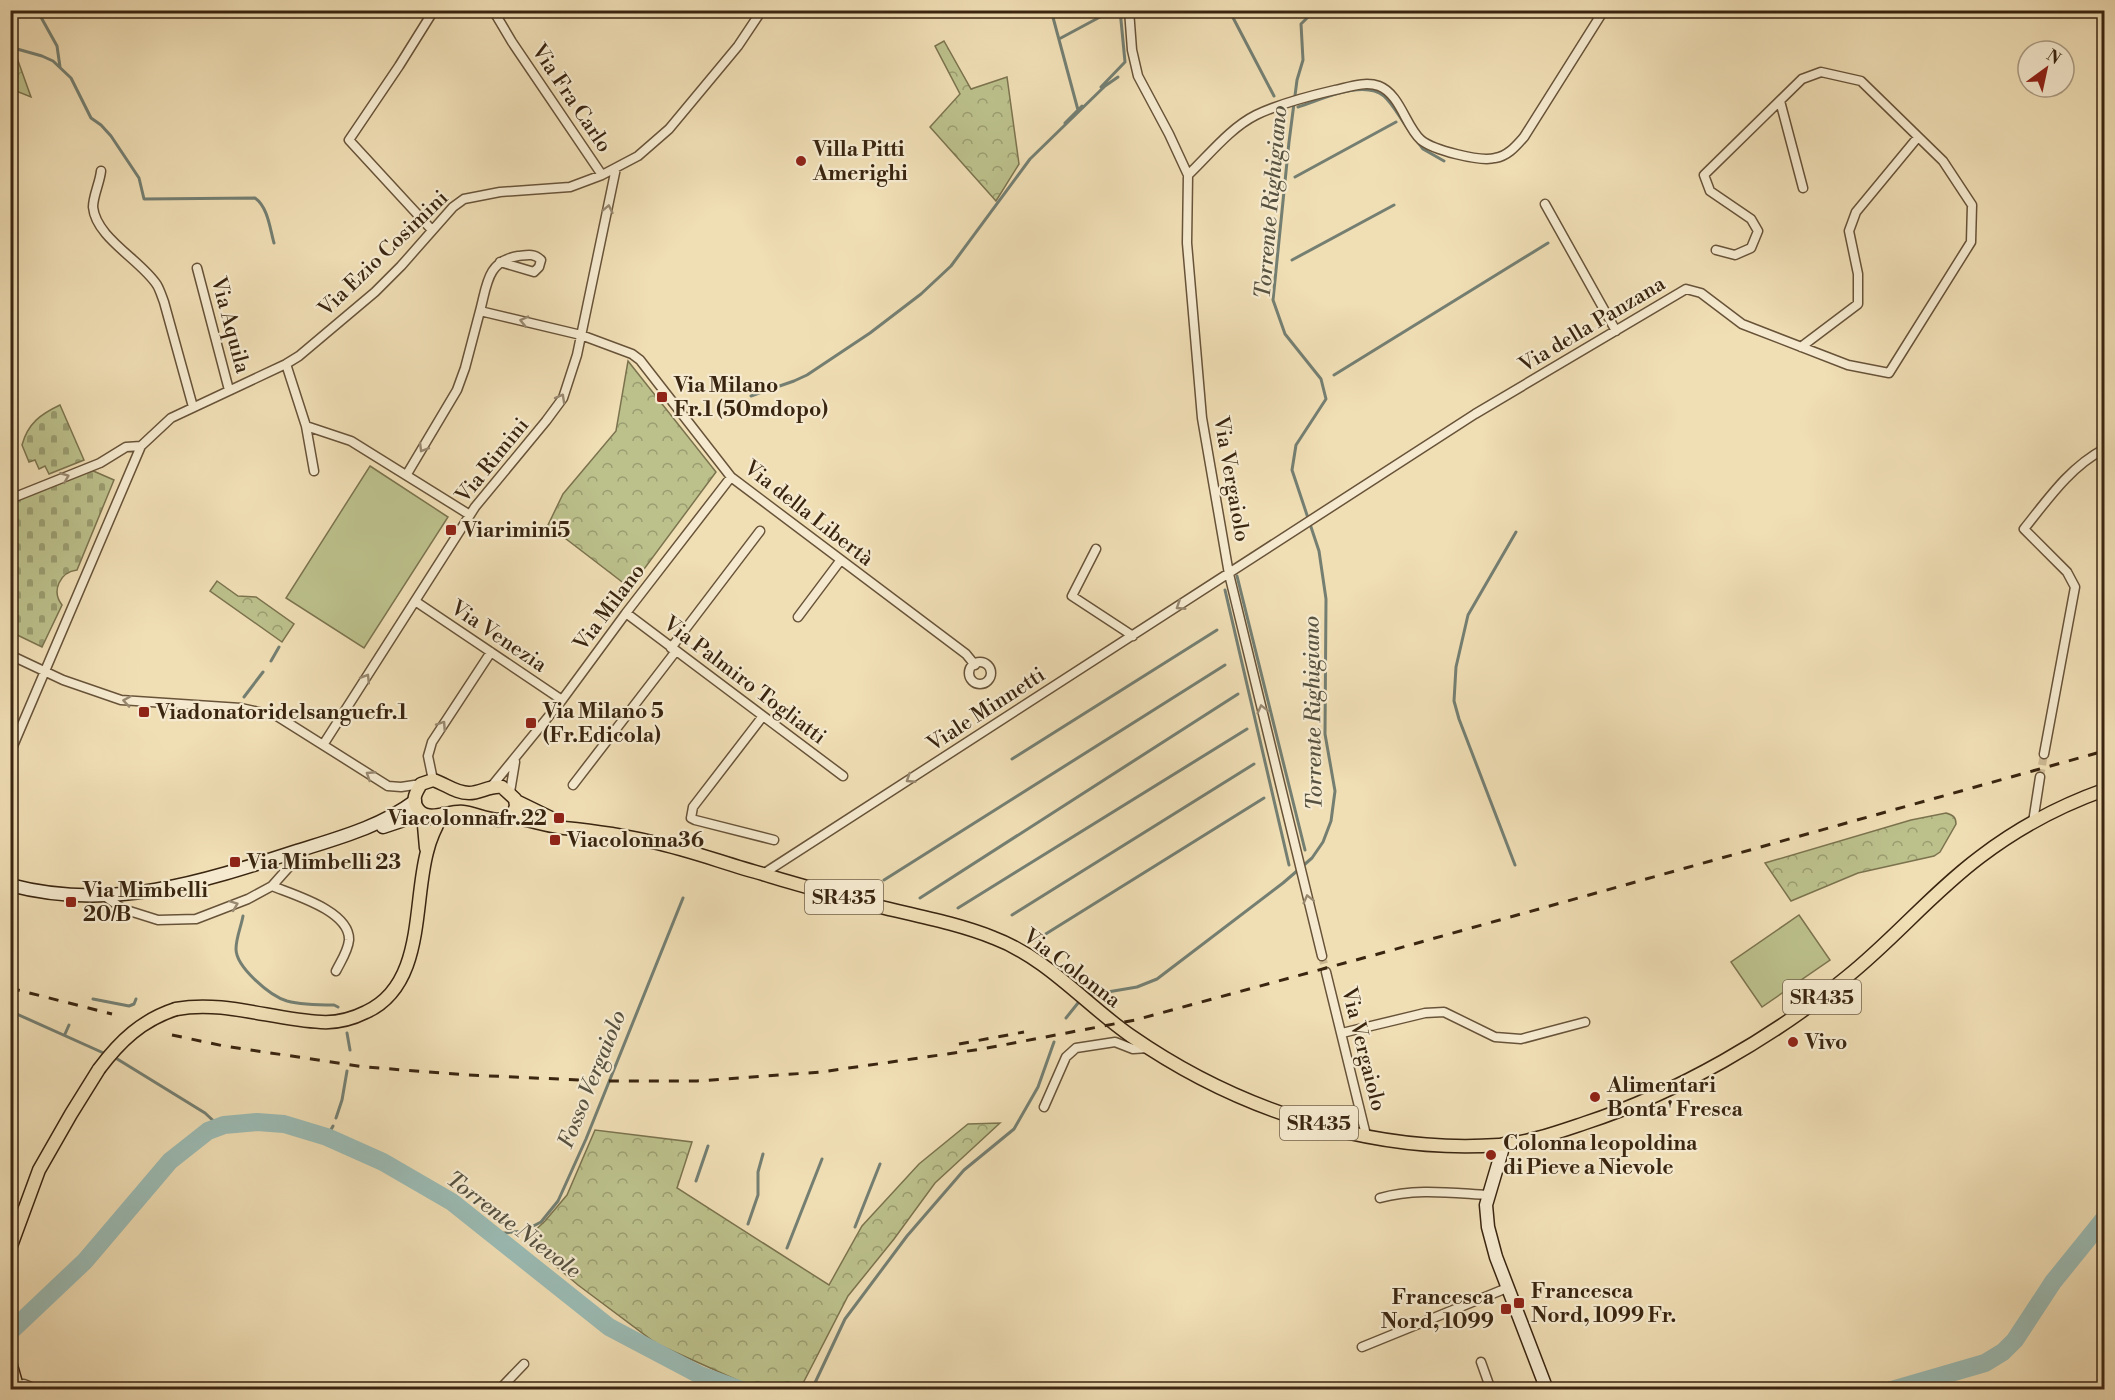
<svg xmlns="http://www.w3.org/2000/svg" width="2115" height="1400" viewBox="0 0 2115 1400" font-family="'Libre Bodoni',serif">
  <defs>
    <pattern id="forest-crowns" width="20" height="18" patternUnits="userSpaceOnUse" patternTransform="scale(1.5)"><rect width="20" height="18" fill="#bcc18c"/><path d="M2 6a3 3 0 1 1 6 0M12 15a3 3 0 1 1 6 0" fill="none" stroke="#9a9d71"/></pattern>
    <pattern id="cemetery-stones" width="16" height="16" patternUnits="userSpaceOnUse" patternTransform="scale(1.5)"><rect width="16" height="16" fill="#bcc18c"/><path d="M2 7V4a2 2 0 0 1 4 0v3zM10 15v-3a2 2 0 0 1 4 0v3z" fill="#9a9d71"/></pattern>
  </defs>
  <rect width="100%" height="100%" fill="#f0deb5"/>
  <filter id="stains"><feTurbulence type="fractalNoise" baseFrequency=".00333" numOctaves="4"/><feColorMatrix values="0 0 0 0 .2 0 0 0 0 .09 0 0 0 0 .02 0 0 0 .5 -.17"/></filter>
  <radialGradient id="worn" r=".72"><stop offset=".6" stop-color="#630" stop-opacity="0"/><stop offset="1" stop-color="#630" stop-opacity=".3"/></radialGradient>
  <path fill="url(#forest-crowns)" stroke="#7b734e" stroke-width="1.5" d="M 944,41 L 971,89 L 1007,77 L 1019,164 L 996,201 L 930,127 L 960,94 L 935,46 Z
    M 10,43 L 12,44 L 31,97 L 11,89 Z
    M 628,361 L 716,472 L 630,588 L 548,525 L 563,494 L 616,431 Z
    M 217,581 L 238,596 L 256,597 L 294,624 L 282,642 L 210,591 Z
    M 1946,813 C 1953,815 1956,817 1956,824 L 1940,852 L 1934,856 L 1858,873 L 1791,901 L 1765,863 L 1911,820 Z
    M 1000,1123 L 935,1183 L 894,1239 L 848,1296 L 800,1389 L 748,1385 L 657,1344 L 578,1285 L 525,1240 L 545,1221 L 567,1195 L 595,1130 L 692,1142 L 677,1188 L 829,1285 L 862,1226 L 919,1164 L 968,1124 Z"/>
  <path fill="url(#cemetery-stones)" stroke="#7b734e" stroke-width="1.5" d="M 60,405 L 84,460 L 49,474 L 45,466 L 39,469 L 35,460 L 29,462 L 22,445 C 28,423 41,414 60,405 Z
    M 91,470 L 114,480 L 77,570 C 60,572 51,591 62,605 L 42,647 L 11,632 L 11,503 Z"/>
  <path fill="#bcc18c" stroke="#7b734e" stroke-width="1.5" d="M 370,466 L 448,517 L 364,648 L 286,598 Z
    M 1799,915 L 1830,960 L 1762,1007 L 1731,962 Z"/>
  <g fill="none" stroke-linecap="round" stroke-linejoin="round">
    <path stroke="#747f72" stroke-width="3" d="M 37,10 L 57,46 L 60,67
      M 1051,10 L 1078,110
      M 1091,10 L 1093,16
      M 1229,10 L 1274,96
      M 1059,39 L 1113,10
      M 10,47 L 42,56 L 53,61 L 71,78 L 91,118 L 101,125 L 111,136 L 139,178 L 144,199 L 255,198 C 268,207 270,229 274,243
      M 1101,87 L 1125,62 L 1120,10
      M 1298,107 C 1321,100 1363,79 1384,96 C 1392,103 1399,116 1406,126
      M 1065,123 L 1082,106
      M 1417,141 L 1423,149 L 1444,161
      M 1295,177 L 1396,122
      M 1292,260 L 1394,205
      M 1334,375 L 1548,243
      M 751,396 L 794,381 L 807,375 L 870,333 L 921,294 L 951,266 L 1030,159 L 1105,86 L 1118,77
      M 1237,576 L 1305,850
      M 1225,590 L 1289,865
      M 271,661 L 279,647
      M 244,697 L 263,672
      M 1012,759 L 1217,630
      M 1515,865 L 1459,719 L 1454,701 L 1456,667 L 1468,615 L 1516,532
      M 884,880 L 1225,665
      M 920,898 L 1238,694
      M 958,908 L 1247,729
      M 1012,915 L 1254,764
      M 243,916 C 241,927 236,938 236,949 C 236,967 270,996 287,1001 C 302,1005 319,1005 334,1005 L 338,1007
      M 1036,940 L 1264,798
      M 1090,995 L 1137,987 L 1157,979 L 1283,883 L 1312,858 L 1323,842 L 1331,821 L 1335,791 L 1325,734 L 1326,599 L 1319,551 L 1292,470 L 1296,445 L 1326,399 L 1321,379 L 1285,334 L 1273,300 L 1289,142 L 1297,80 L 1303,60 L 1301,24 L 1315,10
      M 93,999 L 129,1006 L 134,1004 L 136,999
      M 10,1011 L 108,1055
      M 1066,1018 L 1078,1003
      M 347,1033 L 350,1050
      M 65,1034 L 69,1025
      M 114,1057 L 205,1113 L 220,1127
      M 336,1118 L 342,1100 L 347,1071
      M 327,1137 L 333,1126
      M 696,1181 L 708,1146
      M 748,1224 L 758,1195 L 758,1172 L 763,1154
      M 855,1227 L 880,1164
      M 494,1234 L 524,1231 L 541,1222 L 558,1201 L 586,1139 L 683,898
      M 787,1248 L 822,1159
      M 810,1390 L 813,1387 L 845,1319 L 907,1236 L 964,1170 L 1014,1129 L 1038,1087 L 1054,1042"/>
    <path stroke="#9bbbb4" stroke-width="18" d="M 10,1332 L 85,1261 L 170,1161 L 208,1131 L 224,1125 L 257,1122 L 284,1124 L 327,1137 L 383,1162 L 452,1202 L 609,1327 L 700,1375 L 741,1390
      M 1892,1390 L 1985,1363 L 2003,1352 L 2015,1340 L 2053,1282 L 2104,1219"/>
    <path stroke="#ccb994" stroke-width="8" stroke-dasharray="8 4" stroke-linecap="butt" d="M 2040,777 L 2044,754
      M 1322,956 L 1326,972"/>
    <defs>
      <path id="street" d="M 493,10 L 512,42 L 602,175
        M 1129,10 L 1132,50 L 1138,76 L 1169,134 L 1188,175 L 1187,243 L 1202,418 L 1229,574 L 1322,956
        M 1780,101 L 1803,188
        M 101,171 C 100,182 93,196 93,207 C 96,238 141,260 157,285 C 160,290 162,297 164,302 L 193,407
        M 1188,175 C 1209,155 1230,128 1256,115 C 1281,103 1309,96 1335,90 C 1349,87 1365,81 1379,86 C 1400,94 1406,127 1421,140 C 1433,150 1480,162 1495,158 C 1508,156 1516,146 1524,137 L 1604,10
        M 1545,204 L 1616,331
        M 431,229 L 349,140 L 399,66 L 434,10
        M 197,268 L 229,390
        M 480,311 C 487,285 487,261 518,256 C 527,255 534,253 541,260 L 539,267 L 534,272 L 500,262
        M 1801,347 L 1858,304 L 1858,274 L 1849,231 L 1856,212 L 1918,137
        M 286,364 L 306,426 L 314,471
        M 306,426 L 351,441 L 470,515
        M 407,474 L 457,390 L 465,368 L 480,311 L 581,335 L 632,354 L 640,360 L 731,477 L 966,654 L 975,665
        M 10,499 L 100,463 L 126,447 L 141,446
        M 1096,549 L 1072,596 L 1133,636
        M 415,601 L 562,700
        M 626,613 L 843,776
        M 798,617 L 840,561
        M 671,648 L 760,531
        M 10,655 L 63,680 L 121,700 L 241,708 L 277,716 L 388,786 L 401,787 L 421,784
        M969 673a11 11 0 1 1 22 0a11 11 0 1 1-22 0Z
        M 763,716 L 693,807 L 691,818 L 695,820 L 774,840
        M 323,745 L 475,507 L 546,421 L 563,398 L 577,355 L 616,168
        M 10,753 L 141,446 L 171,418 L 286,364 L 299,356 L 375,292 L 401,266 L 453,207 L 464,199 L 500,192 L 570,187 L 602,175 L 638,156 L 669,129 L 738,46 L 762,10
        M 2044,754 L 2075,587 L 2067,572 L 2024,529 C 2048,499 2070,467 2104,449
        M 433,780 L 428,756 L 432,742 L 491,652
        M 573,785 L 676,651
        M 491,787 L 562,700 L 626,613 L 731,477
        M 510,792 L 515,762
        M 2033,822 L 2040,777
        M 763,874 L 1475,414 L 1686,289 L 1701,293 L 1742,324 L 1848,365 L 1889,373 L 1971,242 L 1972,205 L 1943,161 L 1861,81 L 1821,72 L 1802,79 L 1704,175 L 1710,191 L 1751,219 L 1758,231 L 1751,248 L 1735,255 L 1716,250
        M 272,886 C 294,895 350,911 349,940 C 348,951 341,961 336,971
        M 103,895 L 123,909 L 158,920 L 196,919 L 248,899 L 272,886 L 304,850
        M 1326,972 L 1366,1135
        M 1342,1033 L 1425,1013 L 1444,1012 L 1495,1037 L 1521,1039 L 1585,1022
        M 1044,1107 L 1066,1057 L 1076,1048 L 1115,1042 L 1133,1049 L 1149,1048
        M 1380,1198 C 1416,1188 1451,1193 1488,1195
        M 1362,1347 L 1507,1288
        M 1481,1362 L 1491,1390
        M 17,1385 L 24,1384 L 39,1390
        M 499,1390 L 524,1364"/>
      <path id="secondary" d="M 383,827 L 401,821 L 419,811
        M 10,885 C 111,912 202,882 297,851 C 338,838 380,827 415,801
        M 1504,1144 L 1486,1205 L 1488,1227 L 1496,1257 L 1547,1390"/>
      <path id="primary" d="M 433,780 C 446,784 455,793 469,793 C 481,793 490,785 502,787 L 515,799 L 516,806 L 512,817 C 497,825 479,814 463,812 C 448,810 425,825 416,806 C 412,798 417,791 421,784 Z
        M 516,801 L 557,821
        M 423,814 L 426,848
        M 512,817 C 530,820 547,826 564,828 C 594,831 623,835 652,842 C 690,850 726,864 763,874 C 794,884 826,892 857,901 C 901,913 952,921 994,938 C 1047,958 1085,1004 1131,1036 C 1236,1109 1370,1154 1499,1145 C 1528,1143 1558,1132 1585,1123 C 1677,1093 1774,1037 1848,976 C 1894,939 1932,893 1980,857 C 2018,828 2059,806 2104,790
        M 176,1009 C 225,1000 273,1020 321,1022 C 337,1023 352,1019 366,1012 C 425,985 413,904 427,852 C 430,839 436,826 443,814
        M 11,1246 L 39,1170 L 71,1114 L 99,1069
        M 10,1362 L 18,1390"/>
    </defs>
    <use href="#street" stroke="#685339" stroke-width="11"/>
    <use href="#secondary" stroke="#3a2510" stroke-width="15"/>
    <use href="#primary" stroke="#3a2510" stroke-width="15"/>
    <use href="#street" stroke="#f5eacf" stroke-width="8"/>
    <use href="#secondary" stroke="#f5eacf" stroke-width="12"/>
    <use href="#primary" stroke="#f0deb5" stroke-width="12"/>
    <path stroke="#3a2510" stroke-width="3" stroke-dasharray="10 10" stroke-linecap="butt" d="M 10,988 L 112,1014
      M 172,1035 L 224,1046 L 365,1067 L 469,1075 L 603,1081 L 697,1081 L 821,1072 L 982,1049 L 1135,1020 L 1378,954 L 2104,751
      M 959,1044 L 1024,1032"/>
    <defs>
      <path id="primary-bridge" d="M 99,1069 C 120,1041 142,1020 176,1009"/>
    </defs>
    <use href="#primary-bridge" stroke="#3a2510" stroke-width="15" stroke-linecap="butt"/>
    <use href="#primary-bridge" stroke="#f0deb5" stroke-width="12"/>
  </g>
  <defs><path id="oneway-chevron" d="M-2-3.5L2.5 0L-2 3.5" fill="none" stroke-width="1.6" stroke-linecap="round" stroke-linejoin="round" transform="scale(1.5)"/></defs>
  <g stroke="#988870">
    <use href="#oneway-chevron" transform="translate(608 209) rotate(-78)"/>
    <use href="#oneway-chevron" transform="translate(524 321) rotate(-167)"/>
    <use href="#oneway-chevron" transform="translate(561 398) rotate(-61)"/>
    <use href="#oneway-chevron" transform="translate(423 448) rotate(121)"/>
    <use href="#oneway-chevron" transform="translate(65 477) rotate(-22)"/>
    <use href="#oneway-chevron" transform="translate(1180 606) rotate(147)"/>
    <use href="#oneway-chevron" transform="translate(366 678) rotate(-58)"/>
    <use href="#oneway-chevron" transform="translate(127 701) rotate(-171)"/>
    <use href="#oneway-chevron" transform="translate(1262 709) rotate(-104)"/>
    <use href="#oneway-chevron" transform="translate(442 725) rotate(-56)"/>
    <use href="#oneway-chevron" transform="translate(370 775) rotate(-147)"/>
    <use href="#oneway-chevron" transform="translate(910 779) rotate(147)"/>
    <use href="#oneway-chevron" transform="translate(1308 899) rotate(-104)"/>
    <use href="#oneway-chevron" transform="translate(234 905) rotate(-21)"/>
  </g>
  <g fill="#8f2418" stroke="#f5eacf" stroke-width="2">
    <circle cx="801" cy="161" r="6"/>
    <rect x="656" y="391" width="12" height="12" rx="3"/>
    <rect x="445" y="524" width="12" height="12" rx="3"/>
    <rect x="138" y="706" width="12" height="12" rx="3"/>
    <rect x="525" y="717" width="12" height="12" rx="3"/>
    <rect x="553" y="812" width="12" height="12" rx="3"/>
    <rect x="549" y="834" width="12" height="12" rx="3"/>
    <rect x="229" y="856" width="12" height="12" rx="3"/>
    <rect x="65" y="896" width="12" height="12" rx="3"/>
    <circle cx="1793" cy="1042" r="6"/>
    <circle cx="1595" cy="1097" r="6"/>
    <circle cx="1491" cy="1155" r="6"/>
    <rect x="1513" y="1297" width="12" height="12" rx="3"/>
    <rect x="1500" y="1303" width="12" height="12" rx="3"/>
  </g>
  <g text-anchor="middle" stroke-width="4.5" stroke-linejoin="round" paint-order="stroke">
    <g fill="#f5eacf" stroke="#726049" stroke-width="1.5">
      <rect x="805" y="880" width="78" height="34" rx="4.5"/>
      <rect x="1783" y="980" width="78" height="34" rx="4.5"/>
      <rect x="1280" y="1106" width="78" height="34" rx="4.5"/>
    </g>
    <g font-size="20" font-weight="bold" fill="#3a2510">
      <text x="844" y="904">SR435</text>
      <text x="1822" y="1004">SR435</text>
      <text x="1319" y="1130">SR435</text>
    </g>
    <g font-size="21" fill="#3a2510" stroke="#f5eacf">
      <text transform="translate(572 98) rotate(56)" y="7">Via Fra Carlo</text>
      <text transform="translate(383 253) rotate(-44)" y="7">Via Ezio Cosimini</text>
      <text transform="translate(1592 324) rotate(-31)" y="7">Via della Panzana</text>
      <text transform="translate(231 325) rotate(75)" y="7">Via Aquila</text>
      <text transform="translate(492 460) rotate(-51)" y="7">Via Rimini</text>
      <text transform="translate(1232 479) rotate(80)" y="7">Via Vergaiolo</text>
      <text transform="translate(809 513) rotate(38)" y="7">Via della Libertà</text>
      <text transform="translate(609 607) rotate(-53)" y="7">Via Milano</text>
      <text transform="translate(499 636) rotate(34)" y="7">Via Venezia</text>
      <text transform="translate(745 680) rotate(37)" y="7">Via Palmiro Togliatti</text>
      <text transform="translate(986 709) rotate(-33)" y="7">Viale Minnetti</text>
      <text transform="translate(1072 968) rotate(37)" y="7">Via Colonna</text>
      <text transform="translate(1364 1049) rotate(76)" y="7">Via Vergaiolo</text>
    </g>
    <g font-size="21" font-weight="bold" fill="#3a2510" stroke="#f5eacf" text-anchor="start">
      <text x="813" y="156">Villa Pitti<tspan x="813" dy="24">Amerighi</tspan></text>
      <text x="674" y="392">Via Milano<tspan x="674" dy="24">Fr.1 (50mdopo)</tspan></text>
      <text x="463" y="537">Viarimini5</text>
      <text x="543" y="718">Via Milano 5<tspan x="543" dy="24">(Fr.Edicola)</tspan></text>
      <text x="156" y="719">Viadonatoridelsanguefr.1</text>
      <text x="547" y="825" text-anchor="end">Viacolonnafr.22</text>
      <text x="567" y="847">Viacolonna36</text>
      <text x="247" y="869">Via Mimbelli 23</text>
      <text x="83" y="897">Via Mimbelli<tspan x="83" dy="24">20/B</tspan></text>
      <text x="1805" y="1049">Vivo</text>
      <text x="1607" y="1092">Alimentari<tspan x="1607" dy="24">Bonta' Fresca</tspan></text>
      <text x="1503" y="1150">Colonna leopoldina<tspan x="1503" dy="24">di Pieve a Nievole</tspan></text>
      <text x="1531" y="1298">Francesca<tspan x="1531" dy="24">Nord, 1099 Fr.</tspan></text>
      <text x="1494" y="1304" text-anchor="end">Francesca<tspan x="1494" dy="24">Nord, 1099</tspan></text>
    </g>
    <g font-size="22" font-style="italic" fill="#575241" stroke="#f5eacf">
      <text transform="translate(1270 202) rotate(-85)" y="8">Torrente Righigiano</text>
      <text transform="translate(1312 713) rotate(-91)" y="8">Torrente Righigiano</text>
      <text transform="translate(591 1079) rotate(-68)" y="8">Fosso Vergaiolo</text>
      <text transform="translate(514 1224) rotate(37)" y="8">Torrente Nievole</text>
    </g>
  </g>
  <rect width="2115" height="1400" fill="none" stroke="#f0deb5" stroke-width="36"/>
  <rect x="12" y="12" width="2091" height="1376" fill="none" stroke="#3a2510" stroke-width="3"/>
  <rect x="18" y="18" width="2079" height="1364" fill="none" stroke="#3a2510" stroke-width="1.5"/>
  <g transform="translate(2046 69) rotate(33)"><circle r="28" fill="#f5eacf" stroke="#aa9b83" stroke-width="1.5"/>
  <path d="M0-4.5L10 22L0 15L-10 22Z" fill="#8f2418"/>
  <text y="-9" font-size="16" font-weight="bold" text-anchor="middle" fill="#3a2510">N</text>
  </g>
  <rect width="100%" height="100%" filter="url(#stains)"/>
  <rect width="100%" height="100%" fill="url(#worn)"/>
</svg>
